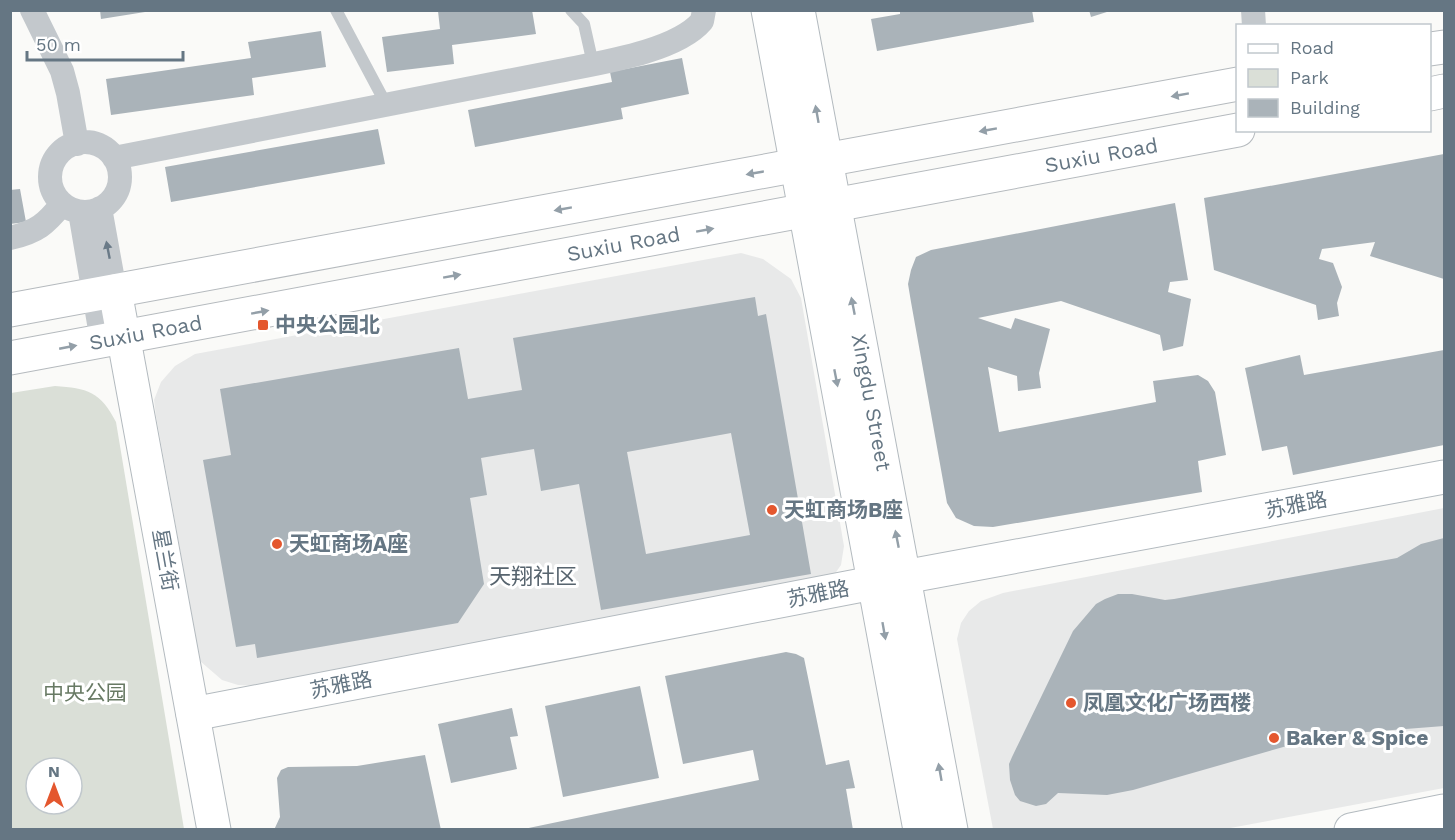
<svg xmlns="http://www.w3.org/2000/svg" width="1455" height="840" viewBox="0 0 1455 840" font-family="'Work Sans','Noto Sans SC',sans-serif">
  <rect width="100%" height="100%" fill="#fafaf8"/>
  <path fill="#e8e9e9" d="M 741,253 L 763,259 L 791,279 L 801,298 L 844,546 L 841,565 L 832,578 L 262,686 L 238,685 L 222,680 L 200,661 L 156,416 L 154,400 L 161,382 L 175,366 L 195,354 Z
    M 1444,508 L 1444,788 L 1225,829 L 993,829 L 957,639 L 961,623 L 969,611 L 981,601 L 1003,593 Z"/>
  <path fill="#dadfd7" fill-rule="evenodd" d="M 55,386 C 87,388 101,392 116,422 L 184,829 L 11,829 L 11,393 ZM 36,768 L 72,768 L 72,804 L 36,804 Z"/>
  <path fill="#aab3b9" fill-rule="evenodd" d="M 100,10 L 145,10 L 145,12 L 101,19 Z
    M 532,10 L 536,34 L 452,45 L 454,64 L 387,72 L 382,37 L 440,29 L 438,11 Z
    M 900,10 L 1032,10 L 1034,22 L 877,51 L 871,19 L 900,14 Z
    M 1089,10 L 1110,10 L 1110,11 L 1091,17 Z
    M 321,31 L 326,67 L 252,78 L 254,95 L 111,115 L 106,79 L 251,58 L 248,42 Z
    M 682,58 L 689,94 L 621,108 L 623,119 L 475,147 L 468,110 L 612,82 L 610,72 Z
    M 378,129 L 385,164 L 171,202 L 165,167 Z
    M 1444,154 L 1444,279 L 1370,256 L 1375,242 L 1322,249 L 1319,259 L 1333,263 L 1342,287 L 1337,303 L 1339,316 L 1318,320 L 1316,305 L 1214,270 L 1204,198 Z
    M 20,189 L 26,222 L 10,224 L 10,190 Z
    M 1175,203 L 1188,280 L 1170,282 L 1168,292 L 1191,299 L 1183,346 L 1163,351 L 1160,335 L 1061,301 L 978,318 L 1011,329 L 1015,318 L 1050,329 L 1039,373 L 1041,388 L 1018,391 L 1017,376 L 988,367 L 999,432 L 1156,402 L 1153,381 L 1198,375 L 1208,381 L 1215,392 L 1226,455 L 1198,461 L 1202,492 L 993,527 L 974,526 L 956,518 L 947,503 L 911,302 L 908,284 L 911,270 L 916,257 L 931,250 Z
    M 755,297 L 758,316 L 766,314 L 811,574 L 601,610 L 579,484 L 541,491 L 534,449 L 481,458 L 487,495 L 470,498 L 484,584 L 458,623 L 257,658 L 255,644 L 236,647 L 203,460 L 231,455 L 220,389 L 459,348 L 468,399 L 522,390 L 513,338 ZM 731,433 L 750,535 L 646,554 L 627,452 Z
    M 1444,350 L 1444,445 L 1293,475 L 1287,446 L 1262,451 L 1245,368 L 1300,355 L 1304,375 Z
    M 1444,538 L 1444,726 L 1367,732 L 1308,740 L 1133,790 L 1107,795 L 1058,793 L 1046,804 L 1036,806 L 1020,801 L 1015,795 L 1010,780 L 1009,764 L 1012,757 L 1073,631 L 1096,604 L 1105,599 L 1118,594 L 1132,594 L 1165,600 L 1174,599 L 1397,558 L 1421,544 Z
    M 786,652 L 796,654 L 804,658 L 826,765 L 849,760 L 855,788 L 846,789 L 853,830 L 519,830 L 759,780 L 753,750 L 683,764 L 665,676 Z
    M 640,686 L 659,778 L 563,797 L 545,706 Z
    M 512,708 L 518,736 L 510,737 L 517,769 L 451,783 L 438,724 Z
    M 425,755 L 441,830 L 274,830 L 280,817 L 277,778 L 281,770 L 288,767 L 357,766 Z"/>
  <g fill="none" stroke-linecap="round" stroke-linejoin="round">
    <defs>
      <g id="secondary">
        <path d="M 768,10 L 920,830"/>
        <path id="s1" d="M 798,10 L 951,830"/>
        <path d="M 115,291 L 214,830"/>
        <path d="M 193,714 L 904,577 L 1444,477"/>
        <path d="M 1351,830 L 1444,811"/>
      </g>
      <g id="primary">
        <path d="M 1430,49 L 1444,47"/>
        <path d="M 1430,94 L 1444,91"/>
        <path d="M 10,310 L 1238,84"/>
        <path id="s2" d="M 10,358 L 1238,130"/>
      </g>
    </defs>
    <use href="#secondary" stroke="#b3babf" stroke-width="35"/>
    <use href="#primary" stroke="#b5babe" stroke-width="35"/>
    <path stroke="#c3c8cc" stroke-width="12" d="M 336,10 L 386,104
      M 571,10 L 584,24 L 593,64"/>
    <path stroke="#c3c8cc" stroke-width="24" d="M 32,10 L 62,71 L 68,93 L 77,144
      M 1253,10 L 1254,26
      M50 177a35 35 0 1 1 70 0a35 35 0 1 1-70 0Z
      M 114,158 L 559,71 C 598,63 676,52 702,21 L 704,10
      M 100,208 L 115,291
      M 80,212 L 102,341
      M 10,238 C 37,232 46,224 62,204"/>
    <use href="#secondary" stroke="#fff" stroke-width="33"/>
    <use href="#primary" stroke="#fff" stroke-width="33"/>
  </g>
  <defs><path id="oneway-solid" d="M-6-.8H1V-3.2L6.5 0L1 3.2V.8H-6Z" transform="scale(1.5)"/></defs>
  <g fill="#939fa8">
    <use href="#oneway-solid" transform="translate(1180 95) rotate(170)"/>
    <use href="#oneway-solid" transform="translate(817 114) rotate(-100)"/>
    <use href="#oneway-solid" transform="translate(988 130) rotate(170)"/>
    <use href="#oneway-solid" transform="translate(755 173) rotate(170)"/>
    <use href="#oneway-solid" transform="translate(563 209) rotate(170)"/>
    <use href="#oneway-solid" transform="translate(705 230) rotate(-10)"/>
    <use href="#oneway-solid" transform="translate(452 276) rotate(-10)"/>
    <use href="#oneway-solid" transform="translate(853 306) rotate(-101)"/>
    <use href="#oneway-solid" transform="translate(260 312) rotate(-10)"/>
    <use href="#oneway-solid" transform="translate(68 347) rotate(-11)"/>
    <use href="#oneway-solid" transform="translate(836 378) rotate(79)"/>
    <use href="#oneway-solid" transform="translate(897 539) rotate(-101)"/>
    <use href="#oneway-solid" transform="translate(884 631) rotate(80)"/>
    <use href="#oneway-solid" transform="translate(940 772) rotate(-100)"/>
  </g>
  <use fill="#6a7a87" href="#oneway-solid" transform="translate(108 250) rotate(-101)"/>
  <g fill="#e4572e" stroke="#fff" stroke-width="2">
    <rect x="257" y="319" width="12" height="12" rx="3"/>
    <circle cx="772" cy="510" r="6"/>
    <circle cx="277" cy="544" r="6"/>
    <circle cx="1071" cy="703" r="6"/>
    <circle cx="1274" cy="738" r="6"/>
  </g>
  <g text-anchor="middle" stroke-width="6" stroke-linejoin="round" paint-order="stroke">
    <g font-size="21" fill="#657683" stroke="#fff">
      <text dy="7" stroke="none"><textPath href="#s2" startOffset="1110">Suxiu Road</textPath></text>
      <text dy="7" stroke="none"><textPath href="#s2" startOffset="624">Suxiu Road</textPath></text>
      <text dy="7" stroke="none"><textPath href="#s2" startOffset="138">Suxiu Road</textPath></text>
      <text dy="7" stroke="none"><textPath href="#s1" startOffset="399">Xingdu Street</textPath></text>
      <text transform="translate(1296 505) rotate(-11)" y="7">苏雅路</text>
      <text transform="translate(165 560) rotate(80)" y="7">星兰街</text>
      <text transform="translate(818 594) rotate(-11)" y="7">苏雅路</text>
      <text transform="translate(341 685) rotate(-11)" y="7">苏雅路</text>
    </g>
    <g font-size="21" font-weight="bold" fill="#657683" stroke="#fff" text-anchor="start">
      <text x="275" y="332">中央公园北</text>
      <text x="784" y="517">天虹商场B座</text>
      <text x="289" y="551">天虹商场A座</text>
      <text x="1083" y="710">凤凰文化广场西楼</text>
      <text x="1286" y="745">Baker &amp; Spice</text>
    </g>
    <g font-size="21" fill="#687a64" stroke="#fff">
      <text x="85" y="700">中央公园</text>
    </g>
    <g font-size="22" fill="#57646e" stroke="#fff">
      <text x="533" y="584">天翔社区</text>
    </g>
  </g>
  <rect width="1455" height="840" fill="none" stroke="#657683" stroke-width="24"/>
  <rect x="1236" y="24" width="195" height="108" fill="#ffffff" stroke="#c1c8cd" stroke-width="1.5"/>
  <rect x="1248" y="44" width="30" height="9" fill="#ffffff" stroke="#c1c8cd" stroke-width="1.5"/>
  <text x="1290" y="54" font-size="18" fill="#657683">Road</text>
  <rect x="1248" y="69" width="30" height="18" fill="#dadfd7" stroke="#c1c8cd" stroke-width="1.5"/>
  <text x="1290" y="84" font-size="18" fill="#657683">Park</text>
  <rect x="1248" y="99" width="30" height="18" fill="#aab3b9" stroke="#c1c8cd" stroke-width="1.5"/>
  <text x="1290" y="114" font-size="18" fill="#657683">Building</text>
  <g transform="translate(54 786)"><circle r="28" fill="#ffffff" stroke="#c1c8cd" stroke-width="1.5"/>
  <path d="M0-4.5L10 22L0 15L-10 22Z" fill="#e4572e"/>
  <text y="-9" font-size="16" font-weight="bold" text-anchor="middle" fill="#657683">N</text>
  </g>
  <path d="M27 51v9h156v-9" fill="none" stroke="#657683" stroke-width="3"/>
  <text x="36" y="51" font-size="18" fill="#657683" stroke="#ffffff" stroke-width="4.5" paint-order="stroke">50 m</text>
</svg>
